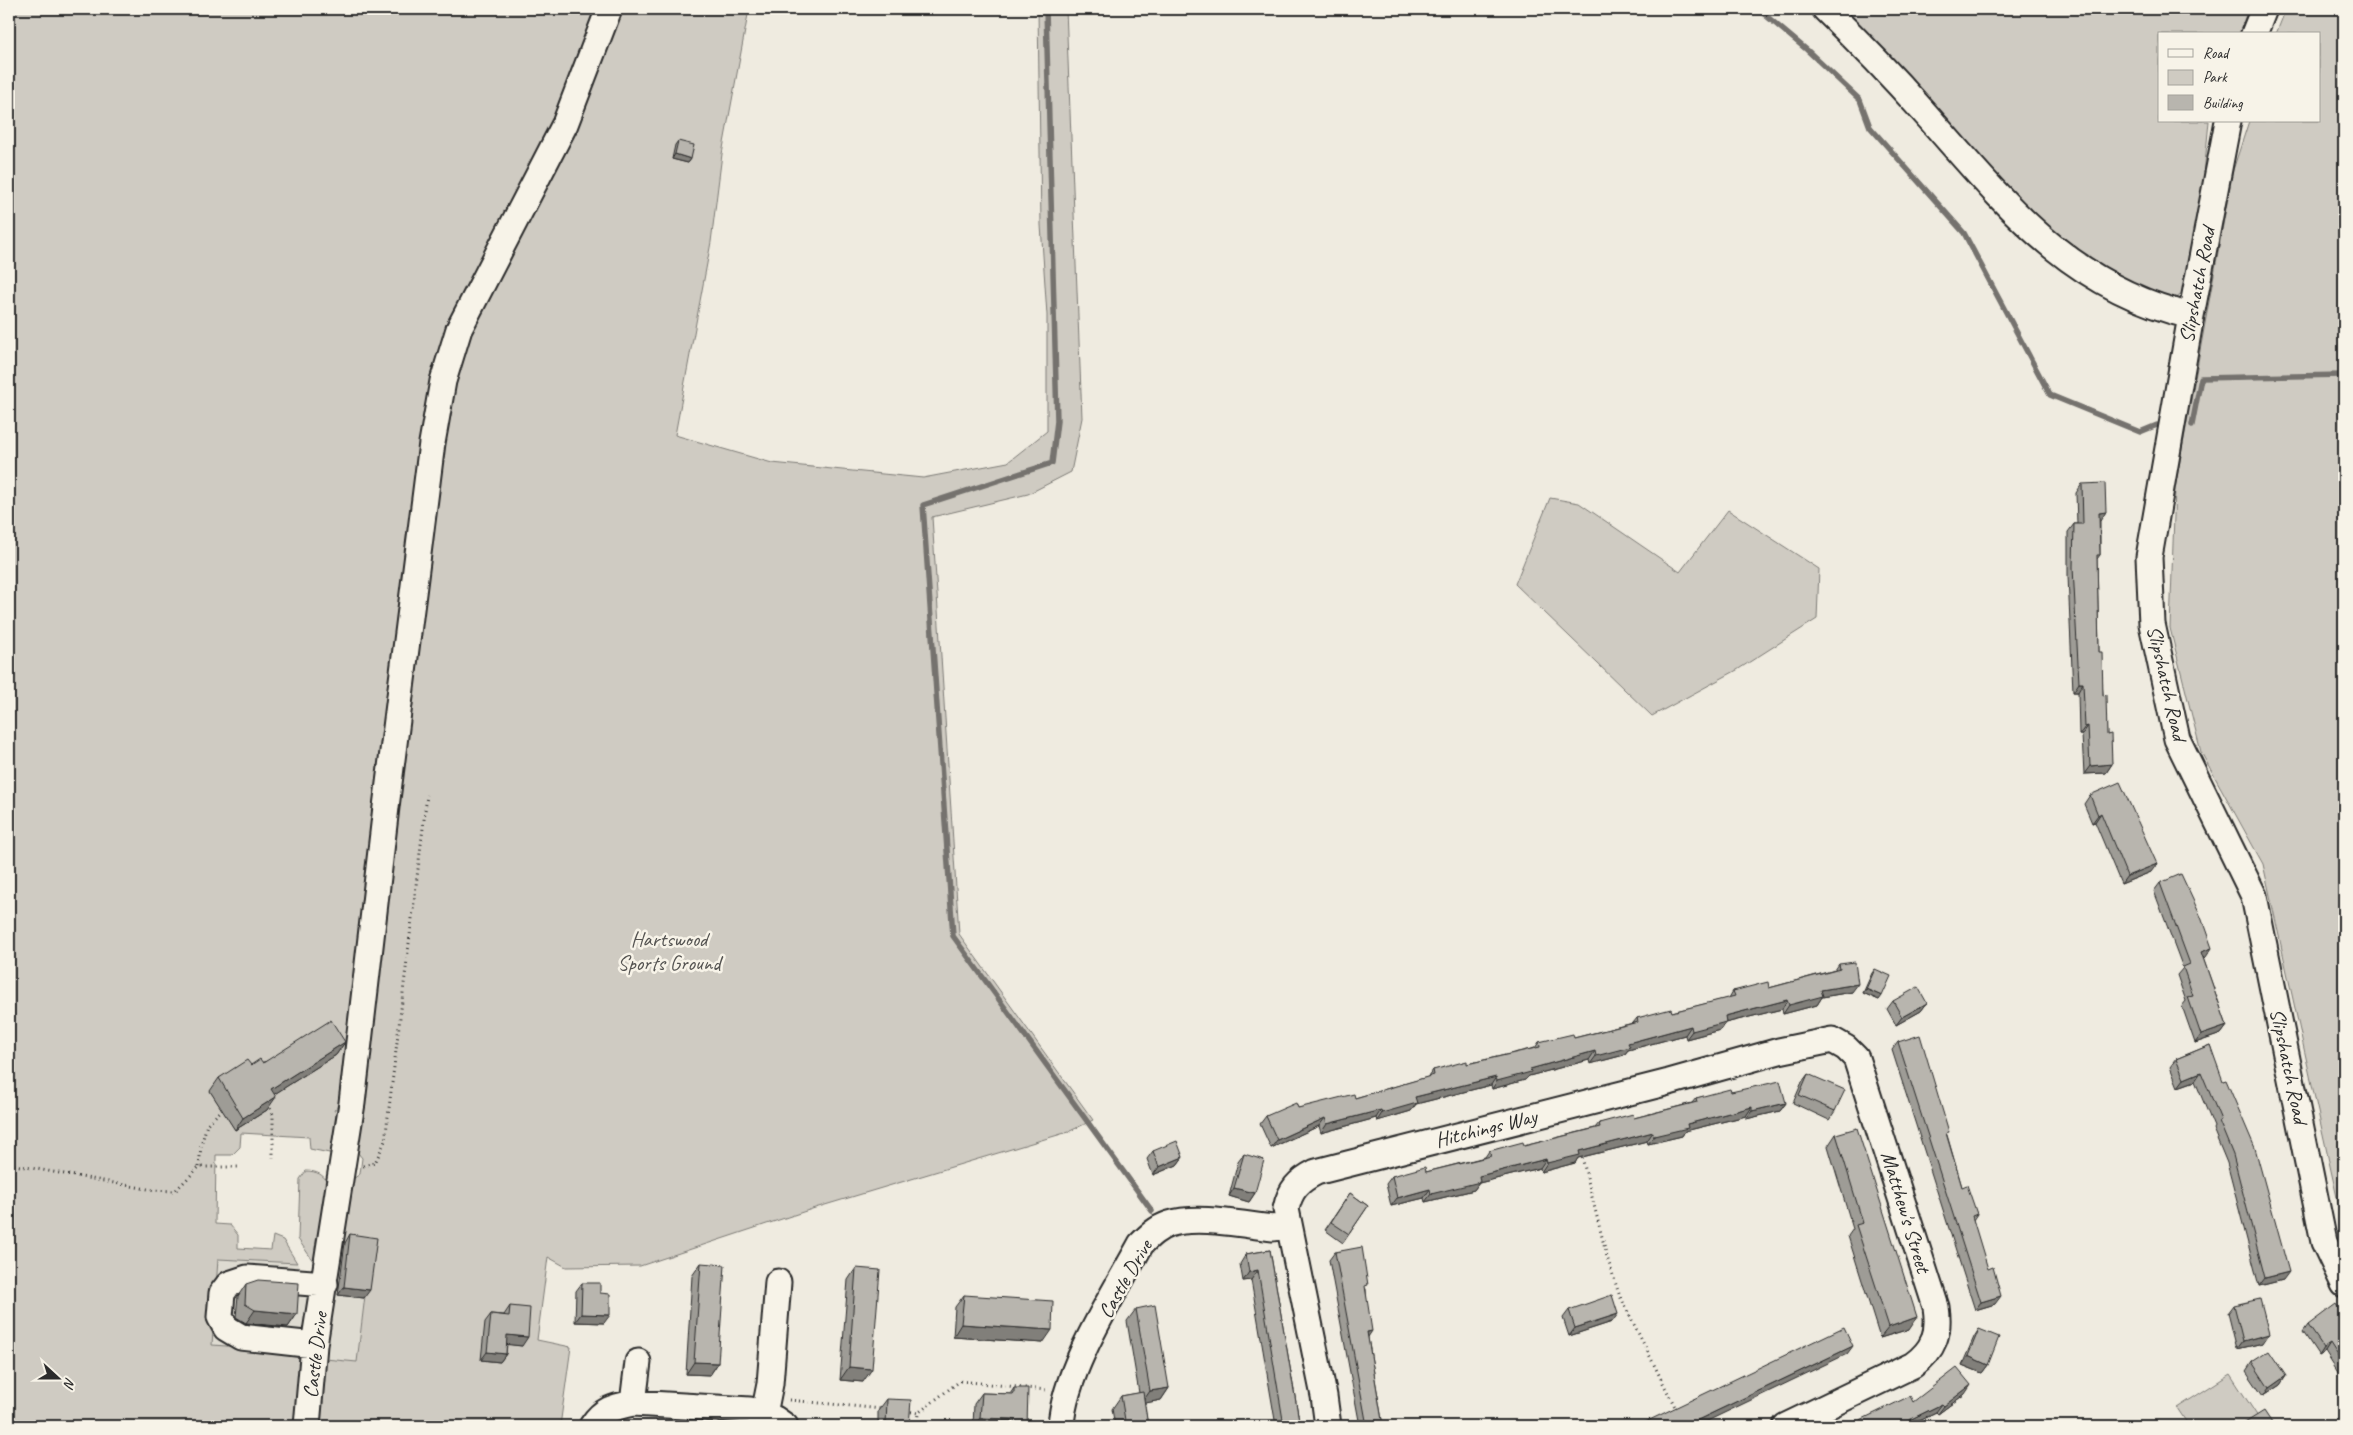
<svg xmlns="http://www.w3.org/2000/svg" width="2353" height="1435" viewBox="0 0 2353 1435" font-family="Caveat,sans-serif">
  <rect width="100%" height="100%" fill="#efebe0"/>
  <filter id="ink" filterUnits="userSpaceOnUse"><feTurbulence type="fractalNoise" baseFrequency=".02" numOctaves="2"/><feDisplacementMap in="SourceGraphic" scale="10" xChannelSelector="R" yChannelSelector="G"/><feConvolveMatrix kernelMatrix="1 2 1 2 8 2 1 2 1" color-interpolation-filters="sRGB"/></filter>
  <g filter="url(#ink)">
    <path fill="#dedbd1" d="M 344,1243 L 371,1246 L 357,1362 L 325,1359 Z
      M 218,1259 L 297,1263 L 314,1289 L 303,1358 L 212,1345 Z"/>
    <path fill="#cfcbc2" stroke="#7d7b76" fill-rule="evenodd" d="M 9,9 L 597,9 L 582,65 L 462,306 L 345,1102 L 334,1110 L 342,1123 L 339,1155 L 310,1149 L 309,1137 L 241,1133 L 240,1147 L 232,1155 L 216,1155 L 215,1224 L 230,1225 L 238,1235 L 238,1248 L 271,1250 L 273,1236 L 283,1240 L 297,1263 L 218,1259 L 212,1345 L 297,1351 L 303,1358 L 295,1426 L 9,1426 ZM 336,1055 L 262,1102 L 235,1130 L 210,1091 L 238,1073 L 254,1076 Z
      M 618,9 L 749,9 L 722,154 L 711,242 L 675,435 L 772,463 L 923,478 L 1008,462 L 1047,431 L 1047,315 L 1041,225 L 1038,9 L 1066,9 L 1082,418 L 1071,472 L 1028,494 L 932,517 L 959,934 L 1093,1120 L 1068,1132 L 815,1208 L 640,1266 L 566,1267 L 548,1257 L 537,1340 L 571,1347 L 560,1426 L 317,1426 L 325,1359 L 357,1362 L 371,1246 L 344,1243 L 349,1187 L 353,1179 L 360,1174 L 362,1158 L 354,1148 L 436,470 L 460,352 Z
      M 1837,9 L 2248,9 L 2239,34 L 2159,34 L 2159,121 L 2209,121 L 2203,185 L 2183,294 L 2169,301 L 2147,295 L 2060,242 Z
      M 2286,9 L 2344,9 L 2344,1229 L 2263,864 L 2201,752 L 2170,628 L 2175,488 L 2233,170 L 2249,121 L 2319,121 L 2319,34 L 2276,34 Z
      M 1550,498 L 1579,503 L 1680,572 L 1728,510 L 1819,569 L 1817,619 L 1737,670 L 1652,716 L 1515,584 Z
      M 306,1171 C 350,1171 324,1238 318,1264 L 313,1261 L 298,1239 L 300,1179 Z
      M 2230,1374 L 2260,1420 L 2251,1426 L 2189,1426 L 2177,1408 Z"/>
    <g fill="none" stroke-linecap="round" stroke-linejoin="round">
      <path stroke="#74726e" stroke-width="5.5" d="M 1046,9 L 1057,421 L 1052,463 L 923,505 L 953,936 L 1152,1211
        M 1758,9 L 1807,50 L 1860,100 L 1870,127 L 1964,233 L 2050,395 L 2140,432 L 2157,425
        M 2192,425 L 2201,378 L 2344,375"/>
      <defs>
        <path id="minor" d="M 1825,9 C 1858,41 1891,75 1922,110 C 2002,200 2067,287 2191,316
          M 2254,34 L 2264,9
          M 2228,121 L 2191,316 L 2149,557 L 2152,624 L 2177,739 L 2254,896 L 2324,1242 L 2344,1284
          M 314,1345 L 241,1337 L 226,1328 L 220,1317 L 222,1293 L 229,1284 L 247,1278 L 325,1284
          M 633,1403 L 638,1362
          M 764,1414 L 770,1384 L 778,1282
          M 307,1426 L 314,1345 L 352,1103 L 386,807 L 432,443 L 443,381 L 459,329 L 565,124 L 609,9
          M 592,1426 C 603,1409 614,1407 633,1403 L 750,1410 L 775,1419 L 785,1426
          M 1061,1426 C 1064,1370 1114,1294 1141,1244 C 1149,1236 1157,1228 1169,1224 C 1198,1215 1243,1225 1273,1228 L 1288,1226
          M 1328,1426 L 1324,1396 L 1286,1209 C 1290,1190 1298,1181 1316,1172 L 1669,1082 L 1779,1051 L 1832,1040 L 1846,1048 L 1856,1058 L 1936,1307 C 1940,1333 1934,1350 1913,1365 L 1786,1426"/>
      </defs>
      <use href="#minor" stroke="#2b2b2b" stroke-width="29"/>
      <path stroke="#2b2b2b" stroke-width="3" stroke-dasharray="1 4" stroke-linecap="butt" d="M 268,1104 L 273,1114 L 273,1158
        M 1581,1153 L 1607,1257 L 1619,1294 L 1677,1411
        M 9,1164 L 153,1190 L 175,1191 L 199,1167 L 238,1167
        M 363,1166 L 375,1163 L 385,1141 L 427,795
        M 199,1167 L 201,1146 L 207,1124 L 222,1110
        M 789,1400 L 882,1409
        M 906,1411 L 918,1413 L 960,1381 L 1046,1390
        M 917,1426 L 918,1413"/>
      <use href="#minor" stroke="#f7f3e8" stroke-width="25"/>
    </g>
    <path fill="#9e9c96" stroke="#2b2b2b" d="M 678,141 L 691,159 L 688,163 L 672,159 L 675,145 Z
      M 2082,484 L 2100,521 L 2100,555 L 2097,559 L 2099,652 L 2107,735 L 2112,764 L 2106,773 L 2084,774 L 2082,735 L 2079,735 L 2078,692 L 2073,692 L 2068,576 L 2068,532 L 2074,524 L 2077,524 L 2076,493 Z
      M 2090,795 L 2151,872 L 2121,884 L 2095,822 L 2092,823 L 2084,804 Z
      M 2160,883 L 2206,957 L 2203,958 L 2227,1026 L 2221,1034 L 2195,1043 L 2182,1006 L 2186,1001 L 2177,975 L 2183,968 L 2154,891 Z
      M 1839,964 L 1852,992 L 1822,997 L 1817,1005 L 1783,1014 L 1782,1009 L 1725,1023 L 1720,1030 L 1686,1039 L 1685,1035 L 1628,1050 L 1624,1055 L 1590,1064 L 1589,1060 L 1529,1076 L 1525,1080 L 1492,1089 L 1491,1085 L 1416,1104 L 1411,1111 L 1377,1121 L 1376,1118 L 1321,1133 L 1319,1126 L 1271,1148 L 1260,1124 L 1266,1116 L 1298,1108 L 1355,1098 L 1428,1077 L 1433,1070 L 1467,1064 L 1535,1048 L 1539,1042 L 1574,1038 L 1633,1023 L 1637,1018 L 1672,1012 L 1729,998 L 1733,991 L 1769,988 L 1835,970 Z
      M 1875,969 L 1879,1000 L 1863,993 L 1872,973 Z
      M 1893,1001 L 1927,1003 L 1921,1011 L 1896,1025 L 1887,1009 Z
      M 345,1042 L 336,1055 L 274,1094 L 267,1110 L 235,1130 L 210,1091 L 219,1078 L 251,1065 Z
      M 1898,1042 L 1947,1135 L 1962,1187 L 1977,1214 L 1973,1220 L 1995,1304 L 1975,1310 L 1892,1050 Z
      M 2210,1045 L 2283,1280 L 2259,1286 L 2227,1163 L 2213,1129 L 2214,1127 L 2195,1081 L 2178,1087 L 2170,1067 L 2176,1059 Z
      M 1808,1074 L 1835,1111 L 1829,1120 L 1793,1103 L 1802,1082 Z
      M 1731,1092 L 1786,1103 L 1780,1111 L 1746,1119 L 1746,1116 L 1685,1131 L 1682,1136 L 1648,1144 L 1647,1141 L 1578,1158 L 1575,1163 L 1541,1172 L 1540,1168 L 1479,1183 L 1474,1190 L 1425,1202 L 1424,1198 L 1391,1206 L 1386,1184 L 1392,1176 L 1426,1172 L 1485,1157 L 1489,1151 L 1524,1146 L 1595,1128 L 1599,1123 L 1634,1118 L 1692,1103 L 1696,1098 Z
      M 1836,1134 L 1909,1329 L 1880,1338 L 1848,1236 L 1853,1229 L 1828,1146 Z
      M 1153,1151 L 1183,1157 L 1177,1165 L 1153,1175 L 1147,1159 Z
      M 1244,1154 L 1255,1193 L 1249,1202 L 1229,1196 L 1238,1162 Z
      M 1350,1193 L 1368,1206 L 1343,1243 L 1325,1230 Z
      M 350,1234 L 364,1298 L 338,1295 L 345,1243 Z
      M 1270,1250 L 1300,1426 L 1276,1426 L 1251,1280 L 1243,1281 L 1240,1264 L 1246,1254 Z
      M 1335,1252 L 1366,1289 L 1368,1338 L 1383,1426 L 1360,1426 L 1329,1260 Z
      M 701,1263 L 718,1363 L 710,1375 L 686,1374 L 692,1276 Z
      M 856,1268 L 863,1382 L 840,1380 L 848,1280 Z
      M 582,1283 L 600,1293 L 604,1323 L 575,1322 L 576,1291 Z
      M 246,1284 L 297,1314 L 288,1327 L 246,1323 L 236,1317 L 238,1296 Z
      M 964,1295 L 1043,1343 L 953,1337 L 955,1307 Z
      M 2234,1305 L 2263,1343 L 2237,1349 L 2228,1313 Z
      M 510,1306 L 522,1346 L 507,1344 L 506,1354 L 500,1362 L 481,1360 L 485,1322 L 491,1314 L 504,1315 Z
      M 1136,1309 L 1169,1388 L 1161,1400 L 1144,1403 L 1148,1426 L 1115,1426 L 1112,1409 L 1121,1396 L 1139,1393 L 1127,1321 Z
      M 1569,1310 L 1612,1322 L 1569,1336 L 1563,1318 Z
      M 2344,1316 L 2344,1382 L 2325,1352 L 2319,1356 L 2303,1332 L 2308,1325 Z
      M 1979,1329 L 1988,1365 L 1982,1373 L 1962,1365 L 1974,1337 Z
      M 2252,1362 L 2286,1376 L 2280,1385 L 2263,1396 L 2246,1371 Z
      M 1014,1388 L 1027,1426 L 973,1426 L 974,1404 L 982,1393 L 1010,1394 Z
      M 1965,1394 L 1938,1414 L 1936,1412 L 1907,1426 L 1848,1426 L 1913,1402 Z
      M 887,1399 L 909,1426 L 878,1426 L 878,1411 Z"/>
    <path fill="#817f7a" stroke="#2b2b2b" d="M 675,154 L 691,159 L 688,163 L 672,159 Z
      M 2106,512 L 2100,521 L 2094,521 L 2099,513 Z
      M 2079,683 L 2083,683 L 2078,692 L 2073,692 Z
      M 2088,726 L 2082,735 L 2079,735 L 2085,727 Z
      M 2112,764 L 2106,773 L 2084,774 L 2090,766 Z
      M 2101,813 L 2095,822 L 2092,823 L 2098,815 Z
      M 2157,864 L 2151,872 L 2121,884 L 2127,876 Z
      M 2212,948 L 2206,957 L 2195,960 L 2201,952 Z
      M 1858,984 L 1852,992 L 1822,997 L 1817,1005 L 1783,1014 L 1789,1005 L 1821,990 Z
      M 1866,989 L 1882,996 L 1879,1000 L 1863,993 Z
      M 1787,1000 L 1782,1009 L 1725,1023 L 1720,1030 L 1686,1039 L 1692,1031 L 1725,1016 Z
      M 1927,1003 L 1921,1011 L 1896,1025 L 1902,1017 Z
      M 1691,1026 L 1685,1035 L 1628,1050 L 1624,1055 L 1590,1064 L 1596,1056 L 1628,1043 Z
      M 2227,1026 L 2221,1034 L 2195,1043 L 2201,1035 Z
      M 345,1042 L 336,1055 L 262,1102 L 271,1089 Z
      M 1595,1051 L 1589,1060 L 1529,1076 L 1525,1080 L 1492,1089 L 1497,1081 L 1530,1069 Z
      M 2201,1072 L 2195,1081 L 2178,1087 L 2184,1079 Z
      M 1496,1077 L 1491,1085 L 1416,1104 L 1411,1111 L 1377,1121 L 1382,1113 L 1415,1097 Z
      M 276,1097 L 267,1110 L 235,1130 L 243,1118 Z
      M 1786,1103 L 1780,1111 L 1746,1119 L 1752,1111 Z
      M 1752,1107 L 1746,1116 L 1685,1131 L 1682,1136 L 1648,1144 L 1654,1136 L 1687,1124 Z
      M 1381,1110 L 1376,1118 L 1321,1133 L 1327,1124 Z
      M 1325,1118 L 1319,1126 L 1271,1148 L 1277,1140 Z
      M 1653,1132 L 1647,1141 L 1578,1158 L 1575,1163 L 1541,1172 L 1547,1163 L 1579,1151 Z
      M 1183,1157 L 1177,1165 L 1153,1175 L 1159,1167 Z
      M 1546,1159 L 1540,1168 L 1479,1183 L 1474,1190 L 1425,1202 L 1431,1194 L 1479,1176 Z
      M 1234,1188 L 1255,1193 L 1249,1202 L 1229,1196 Z
      M 1430,1189 L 1424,1198 L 1391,1206 L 1397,1198 Z
      M 1258,1270 L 1251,1280 L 1243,1281 L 1249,1272 Z
      M 2289,1272 L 2283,1280 L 2259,1286 L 2265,1278 Z
      M 344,1287 L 370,1290 L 364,1298 L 338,1295 Z
      M 2001,1296 L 1995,1304 L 1975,1310 L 1981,1302 Z
      M 255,1310 L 297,1314 L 288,1327 L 246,1323 Z
      M 581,1314 L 610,1315 L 604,1323 L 575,1322 Z
      M 1618,1314 L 1612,1322 L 1569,1336 L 1575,1328 Z
      M 1917,1317 L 1909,1329 L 1880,1338 L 1889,1327 Z
      M 961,1324 L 1052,1330 L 1043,1343 L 953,1337 Z
      M 1372,1331 L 1366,1340 L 1367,1332 Z
      M 2269,1334 L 2263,1343 L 2237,1349 L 2243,1341 Z
      M 507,1335 L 528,1337 L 522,1346 L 502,1344 Z
      M 2330,1344 L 2325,1352 L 2319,1356 L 2324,1348 Z
      M 1853,1346 L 1847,1354 L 1697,1426 L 1685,1426 Z
      M 487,1352 L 506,1354 L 500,1362 L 481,1360 Z
      M 1968,1356 L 1988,1365 L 1982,1373 L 1962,1365 Z
      M 694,1362 L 718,1363 L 710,1375 L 686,1374 Z
      M 849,1367 L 872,1369 L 863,1382 L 840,1380 Z
      M 2286,1376 L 2280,1385 L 2263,1396 L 2269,1388 Z
      M 1971,1385 L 1965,1394 L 1938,1414 L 1944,1406 Z
      M 1169,1388 L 1161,1400 L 1141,1404 L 1150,1391 Z
      M 1942,1404 L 1936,1412 L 1907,1426 L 1897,1426 Z
      M 980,1418 L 1013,1419 L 1008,1426 L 974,1426 Z"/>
    <path fill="#b8b5ae" stroke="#2b2b2b" d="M 678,141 L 694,145 L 691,159 L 675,154 Z
      M 2105,483 L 2106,512 L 2099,513 L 2100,555 L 2097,555 L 2099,652 L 2102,652 L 2103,696 L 2106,695 L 2107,735 L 2111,734 L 2112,764 L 2090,766 L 2088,726 L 2085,727 L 2083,683 L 2079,683 L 2073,567 L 2074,524 L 2083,524 L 2082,484 Z
      M 2120,782 L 2157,864 L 2127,876 L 2101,813 L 2098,815 L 2090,795 Z
      M 2181,874 L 2201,917 L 2212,948 L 2201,952 L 2227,1026 L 2201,1035 L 2188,997 L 2193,996 L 2183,967 L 2190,964 L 2160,883 Z
      M 1855,962 L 1858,984 L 1821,990 L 1823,996 L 1789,1005 L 1787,1000 L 1725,1016 L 1726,1022 L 1692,1031 L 1691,1026 L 1628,1043 L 1630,1047 L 1596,1056 L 1595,1051 L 1530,1069 L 1531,1072 L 1497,1081 L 1496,1077 L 1415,1097 L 1417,1103 L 1382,1113 L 1381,1110 L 1327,1124 L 1325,1118 L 1277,1140 L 1266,1116 L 1296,1103 L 1298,1108 L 1354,1094 L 1355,1098 L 1434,1075 L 1433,1070 L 1467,1061 L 1467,1064 L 1540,1047 L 1539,1042 L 1573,1034 L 1574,1038 L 1638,1022 L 1637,1018 L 1671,1009 L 1672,1012 L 1735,996 L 1733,991 L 1768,982 L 1769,988 L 1840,969 L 1839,964 Z
      M 1875,969 L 1891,976 L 1882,996 L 1866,989 Z
      M 1918,987 L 1927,1003 L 1902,1017 L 1893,1001 Z
      M 331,1020 L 345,1042 L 271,1089 L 276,1097 L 243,1118 L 219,1078 L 247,1060 L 251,1065 L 260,1059 L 263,1063 Z
      M 1920,1035 L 1949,1132 L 1946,1133 L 1962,1187 L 1967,1185 L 1977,1214 L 1972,1216 L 1988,1269 L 1993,1267 L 2001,1296 L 1981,1302 L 1898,1042 Z
      M 2210,1045 L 2223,1081 L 2226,1080 L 2255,1148 L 2289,1272 L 2265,1278 L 2233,1155 L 2219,1121 L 2221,1120 L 2201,1072 L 2184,1079 L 2176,1059 Z
      M 1808,1074 L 1845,1090 L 1835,1111 L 1799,1095 Z
      M 1780,1081 L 1786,1103 L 1752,1111 L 1752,1107 L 1687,1124 L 1688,1128 L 1654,1136 L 1653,1132 L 1579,1151 L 1580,1155 L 1547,1163 L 1546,1159 L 1479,1176 L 1480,1182 L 1431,1194 L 1430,1189 L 1397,1198 L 1392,1176 L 1425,1167 L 1426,1172 L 1491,1156 L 1489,1151 L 1523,1142 L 1524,1146 L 1600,1127 L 1599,1123 L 1633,1114 L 1634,1118 L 1697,1102 L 1696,1098 L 1730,1089 L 1731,1092 Z
      M 1857,1128 L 1917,1317 L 1889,1327 L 1856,1225 L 1863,1223 L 1836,1134 Z
      M 1177,1141 L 1183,1157 L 1159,1167 L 1153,1151 Z
      M 1244,1154 L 1264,1160 L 1255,1193 L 1234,1188 Z
      M 1350,1193 L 1368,1206 L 1349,1234 L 1331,1222 Z
      M 350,1234 L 377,1238 L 370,1290 L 344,1287 Z
      M 1362,1247 L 1368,1285 L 1365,1286 L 1372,1331 L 1367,1332 L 1383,1426 L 1367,1426 L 1335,1252 Z
      M 1270,1250 L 1300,1426 L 1284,1426 L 1258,1270 L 1249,1272 L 1246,1254 Z
      M 701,1263 L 725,1265 L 718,1363 L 694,1362 Z
      M 856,1268 L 880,1270 L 872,1369 L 849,1367 Z
      M 258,1280 L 299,1283 L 297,1314 L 255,1310 L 245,1304 L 246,1284 Z
      M 582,1283 L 600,1283 L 600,1293 L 610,1294 L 610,1315 L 581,1314 Z
      M 964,1295 L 1053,1301 L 1052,1330 L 961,1324 Z
      M 1612,1295 L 1618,1314 L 1575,1328 L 1569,1310 Z
      M 2260,1299 L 2269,1334 L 2243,1341 L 2234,1305 Z
      M 2336,1304 L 2344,1316 L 2344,1366 L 2330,1344 L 2324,1348 L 2308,1325 Z
      M 1155,1305 L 1169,1388 L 1150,1391 L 1136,1309 Z
      M 510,1306 L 530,1308 L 528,1337 L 507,1335 L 506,1354 L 487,1352 L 491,1314 L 509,1316 Z
      M 1844,1327 L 1853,1346 L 1685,1426 L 1637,1426 Z
      M 1979,1329 L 1999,1337 L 1988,1365 L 1968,1356 Z
      M 2269,1351 L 2286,1376 L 2269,1388 L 2252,1362 Z
      M 1957,1368 L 1971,1385 L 1944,1406 L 1942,1404 L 1897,1426 L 1848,1426 L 1910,1396 L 1913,1402 Z
      M 1014,1388 L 1028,1388 L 1027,1426 L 1013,1426 L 1013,1419 L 980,1418 L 982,1393 L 1014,1394 Z
      M 1143,1392 L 1148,1426 L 1126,1426 L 1121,1396 Z
      M 887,1399 L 911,1400 L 909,1426 L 886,1426 Z
      M 2264,1411 L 2274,1426 L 2240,1426 Z"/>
  </g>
  <g text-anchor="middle" stroke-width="5" stroke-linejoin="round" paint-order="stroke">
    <g font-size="21" fill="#2b2b2b" stroke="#f7f3e8">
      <text transform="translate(2197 285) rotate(-79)" y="7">Slipshatch Road</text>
      <text transform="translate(2167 683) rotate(77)" y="7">Slipshatch Road</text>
      <text transform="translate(2289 1066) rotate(78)" y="7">Slipshatch Road</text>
      <text transform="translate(1486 1128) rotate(-14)" y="7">Hitchings Way</text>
      <text transform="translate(1906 1212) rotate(73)" y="7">Matthew's Street</text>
      <text transform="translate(1125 1279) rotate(-60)" y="7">Castle Drive</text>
      <text transform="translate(315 1355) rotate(-83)" y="7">Castle Drive</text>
    </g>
    <g font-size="21" fill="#545351" stroke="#f7f3e8">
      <text x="669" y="946">Hartswood<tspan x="669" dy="24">Sports Ground</tspan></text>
    </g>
  </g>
  <rect width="2353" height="1435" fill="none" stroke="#f7f3e8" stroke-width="30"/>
  <rect x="15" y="15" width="2323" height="1405" fill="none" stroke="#2b2b2b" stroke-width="2" filter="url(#ink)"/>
  <rect x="2158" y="32" width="162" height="90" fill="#f7f3e8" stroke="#a5a39c"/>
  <rect x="2168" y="49" width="25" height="8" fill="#f7f3e8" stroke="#a5a39c"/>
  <text x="2203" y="58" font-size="15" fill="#2b2b2b">Road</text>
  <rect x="2168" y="70" width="25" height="15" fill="#cfcbc2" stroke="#a5a39c"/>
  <text x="2203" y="82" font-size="15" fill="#2b2b2b">Park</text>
  <rect x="2168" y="95" width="25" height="15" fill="#b8b5ae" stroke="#a5a39c"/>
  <text x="2203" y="108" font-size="15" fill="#2b2b2b">Building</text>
  <g transform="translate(58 1378) rotate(111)" stroke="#f7f3e8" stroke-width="4" paint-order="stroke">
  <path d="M0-4L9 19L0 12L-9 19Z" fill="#2b2b2b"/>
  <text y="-8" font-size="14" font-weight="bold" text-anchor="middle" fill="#2b2b2b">N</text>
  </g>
</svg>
